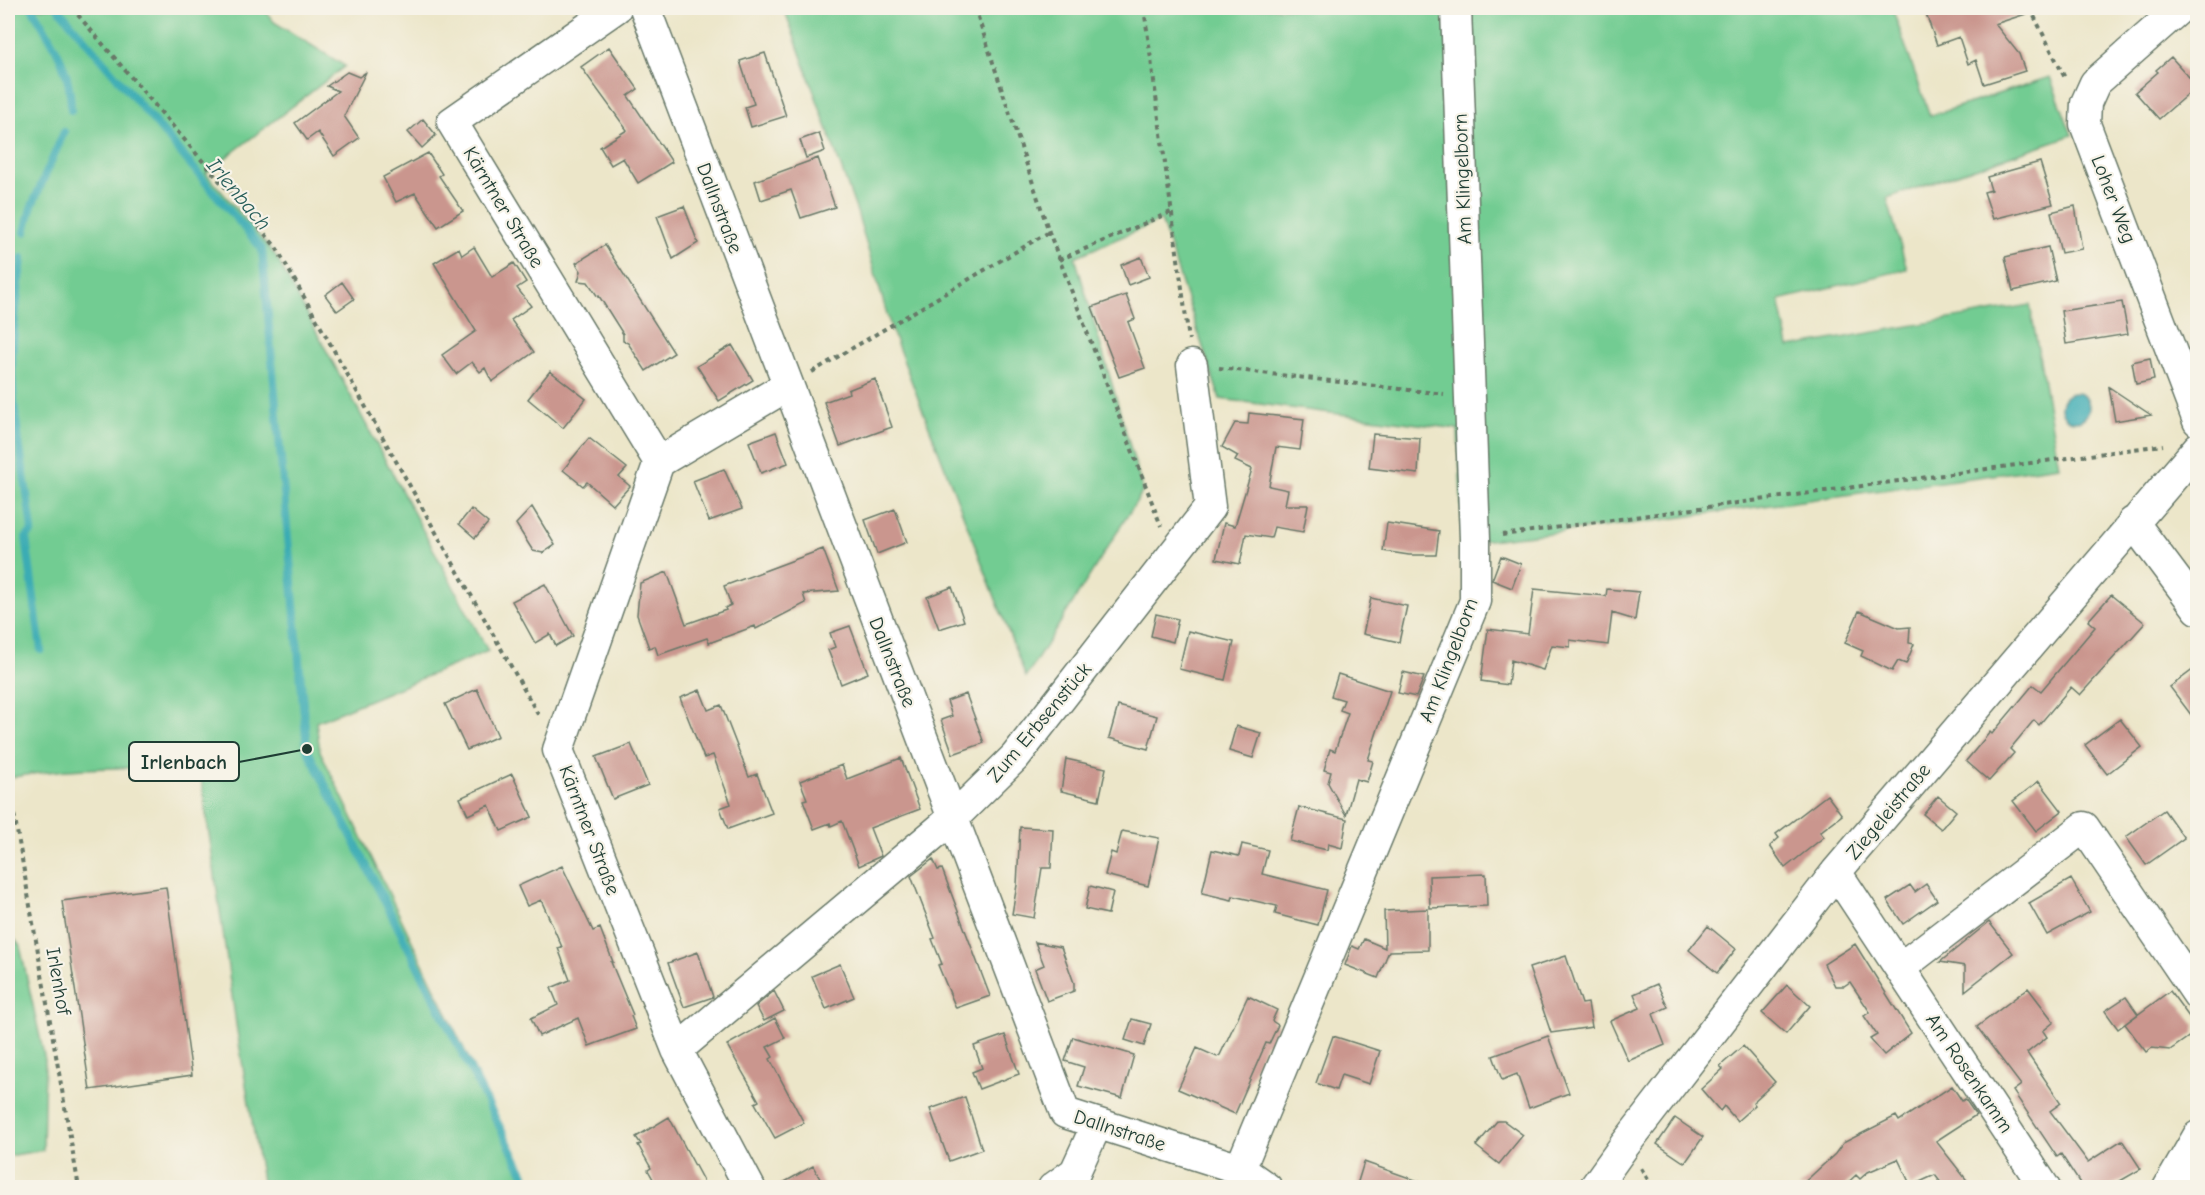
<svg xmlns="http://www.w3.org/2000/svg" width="2205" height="1195" viewBox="0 0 2205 1195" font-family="'Comic Neue',sans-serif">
  <rect width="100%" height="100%" fill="#f7f3e8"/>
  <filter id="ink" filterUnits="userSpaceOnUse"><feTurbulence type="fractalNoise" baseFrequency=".0167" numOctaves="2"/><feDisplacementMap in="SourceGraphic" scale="12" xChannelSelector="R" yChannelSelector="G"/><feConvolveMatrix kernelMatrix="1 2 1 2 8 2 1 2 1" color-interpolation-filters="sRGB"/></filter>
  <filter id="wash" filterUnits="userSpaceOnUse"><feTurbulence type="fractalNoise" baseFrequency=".008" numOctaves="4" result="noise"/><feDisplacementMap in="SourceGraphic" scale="24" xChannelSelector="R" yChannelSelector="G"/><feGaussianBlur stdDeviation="1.35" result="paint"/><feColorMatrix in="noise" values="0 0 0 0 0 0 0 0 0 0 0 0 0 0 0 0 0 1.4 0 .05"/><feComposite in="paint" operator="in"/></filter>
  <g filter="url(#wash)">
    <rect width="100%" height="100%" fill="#ece6c9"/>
    <path fill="#72cc92" stroke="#488463" stroke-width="1.5" d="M 8,8 L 263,8 L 274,22 L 345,66 L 206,173 L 275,255 L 488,651 L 316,722 L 320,751 L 531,1187 L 263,1187 L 237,1031 L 200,770 C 137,766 69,766 8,778 Z
      M 784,8 L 1892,8 L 1930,116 L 2050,77 L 2072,135 L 1887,198 L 1907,269 L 1779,300 L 1789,347 L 2030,305 L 2059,466 L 1646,522 L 1463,543 L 1458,429 L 1220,399 L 1161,220 L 1075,257 L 1143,491 L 1026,677 L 892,331 L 857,212 Z
      M 8,936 L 12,936 L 20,946 L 45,1060 L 43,1150 L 8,1156 Z"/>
    <path fill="#3aacb4" stroke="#2c7474" stroke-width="1.5" d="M2061 407a14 14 0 1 1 28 0a14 14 0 1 1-28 0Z"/>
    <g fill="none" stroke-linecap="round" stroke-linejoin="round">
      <path stroke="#3aacb4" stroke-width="8" d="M 32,8 C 53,44 71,67 71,110
        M 58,8 L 262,249 L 307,749 L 531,1188
        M 25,232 L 31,208 L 64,132
        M 22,258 C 18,294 12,332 12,368 C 13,423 26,477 32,531 L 26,538 L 41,650"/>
    </g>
    <g id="blocks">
      <path fill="#ca968e" d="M 1924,8 L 2034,8 L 2035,11 L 1995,24 L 2019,54 L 2025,71 L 1984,84 L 1976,60 L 1968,64 L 1959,37 L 1937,45 Z
        M 609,47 L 638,89 L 628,96 L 672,162 L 638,183 L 623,158 L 611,165 L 600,147 L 627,130 L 581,67 Z
        M 765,53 L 786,116 L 751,127 L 745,107 L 754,104 L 740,61 Z
        M 2171,57 L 2197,86 L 2159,119 L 2135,92 L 2158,72 L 2156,70 Z
        M 347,72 L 359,77 L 366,72 L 344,116 L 359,138 L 334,156 L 318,132 L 307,140 L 295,123 L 338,91 L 327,86 Z
        M 423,119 L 436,135 L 422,148 L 408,132 Z
        M 819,133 L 825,151 L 806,158 L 800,140 Z
        M 428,153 L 442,174 L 439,176 L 463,211 L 438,227 L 415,193 L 396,202 L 383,177 Z
        M 818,158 L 835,207 L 801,218 L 791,190 L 761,200 L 755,181 Z
        M 2040,162 L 2053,204 L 1993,219 L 1984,192 L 1991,190 L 1987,177 Z
        M 684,206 L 698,243 L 673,259 L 657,216 Z
        M 2075,206 L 2082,249 L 2061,253 L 2051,212 Z
        M 605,245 L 674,353 L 646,371 L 628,343 L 623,341 L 623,334 L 599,296 L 598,297 L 588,282 L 578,281 L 581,271 L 576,263 Z
        M 474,247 L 492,277 L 514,263 L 526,282 L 517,288 L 531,306 L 511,320 L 534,352 L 492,382 L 485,368 L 480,372 L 472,362 L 456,374 L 442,355 L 476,331 L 434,263 L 459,248 L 462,255 Z
        M 2048,247 L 2056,281 L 2013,291 L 2005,257 Z
        M 1141,257 L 1149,277 L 1128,285 L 1121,265 Z
        M 342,282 L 354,299 L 337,311 L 325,295 Z
        M 1126,295 L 1135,319 L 1128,322 L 1145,368 L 1119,377 L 1092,307 Z
        M 2122,302 L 2128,334 L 2066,344 L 2061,311 Z
        M 732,345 L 753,380 L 719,401 L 697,366 Z
        M 2150,358 L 2154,380 L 2136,384 L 2132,362 Z
        M 550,371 L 586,399 L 563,428 L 528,399 Z
        M 875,379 L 892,427 L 840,446 L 824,402 L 849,393 L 848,390 Z
        M 2109,387 L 2151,415 L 2115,421 Z
        M 1249,413 L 1304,419 L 1300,450 L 1276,447 L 1269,486 L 1288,490 L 1285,505 L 1308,505 L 1303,532 L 1274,527 L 1271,538 L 1246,534 L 1240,564 L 1216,559 L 1224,523 L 1235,526 L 1252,469 L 1235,461 L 1238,456 L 1222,447 L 1235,423 L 1248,424 Z
        M 776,432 L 788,463 L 761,473 L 749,442 Z
        M 1373,434 L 1420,438 L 1418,474 L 1369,468 Z
        M 589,438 L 627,468 L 619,477 L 630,486 L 613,505 L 587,482 L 583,486 L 563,470 Z
        M 724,469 L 742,509 L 709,521 L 693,481 Z
        M 532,507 L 555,545 L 543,553 L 533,551 L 516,524 Z
        M 471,509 L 488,523 L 475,538 L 459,524 Z
        M 895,509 L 907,542 L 877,554 L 865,520 Z
        M 1387,523 L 1439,531 L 1436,555 L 1409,555 L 1383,551 Z
        M 823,549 L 839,591 L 803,594 L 806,603 L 756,629 L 755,626 L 709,643 L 707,638 L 658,655 L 655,646 L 649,648 L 637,615 L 640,583 L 667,572 L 686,624 L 726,610 L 725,608 L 731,605 L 724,586 Z
        M 1501,556 L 1521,564 L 1512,588 L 1492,580 Z
        M 545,584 L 573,636 L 556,646 L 550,634 L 535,643 L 512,601 Z
        M 952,587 L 964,621 L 939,629 L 927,597 Z
        M 1534,589 L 1606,596 L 1607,589 L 1639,592 L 1635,620 L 1612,613 L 1608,645 L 1570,640 L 1570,647 L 1552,645 L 1543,670 L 1511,660 L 1508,685 L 1481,681 L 1488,629 L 1528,634 Z
        M 2111,595 L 2145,623 L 2080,695 L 2071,687 L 2039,725 L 2034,720 L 2010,749 L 2014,753 L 1989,781 L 1966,761 L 1990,732 L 1992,734 L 2033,685 L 2041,691 L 2095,627 L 2088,621 Z
        M 1371,598 L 1407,606 L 1399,642 L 1363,634 Z
        M 1859,611 L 1899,628 L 1910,627 L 1909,643 L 1914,644 L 1906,664 L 1898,661 L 1892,671 L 1861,656 L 1863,651 L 1845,643 Z
        M 1156,614 L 1178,619 L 1173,642 L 1151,636 Z
        M 850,626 L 868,673 L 841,684 L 828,650 L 835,647 L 830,633 Z
        M 1188,631 L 1234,642 L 1225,680 L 1179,669 Z
        M 2198,666 L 2198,724 L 2170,687 Z
        M 1403,672 L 1424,677 L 1416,697 L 1398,693 Z
        M 1338,674 L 1390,691 L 1368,760 L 1373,761 L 1367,782 L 1356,779 L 1346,815 L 1328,783 L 1331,772 L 1324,770 L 1330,749 L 1335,751 L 1348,713 L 1340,710 L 1344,700 L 1331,696 Z
        M 477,689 L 498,736 L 467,750 L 445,704 Z
        M 700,690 L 708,710 L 721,705 L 749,777 L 757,774 L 772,813 L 728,829 L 720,808 L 731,804 L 713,755 L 704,758 L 680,698 Z
        M 966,694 L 984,743 L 953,754 L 941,720 L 952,716 L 947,701 Z
        M 1118,706 L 1157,716 L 1148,749 L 1109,738 Z
        M 2120,719 L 2142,747 L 2107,774 L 2085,745 Z
        M 1236,726 L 1261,733 L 1253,758 L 1229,751 Z
        M 631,744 L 648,785 L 613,799 L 596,757 Z
        M 901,758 L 920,809 L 870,828 L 881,856 L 859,866 L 842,821 L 831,826 L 830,823 L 814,829 L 803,800 L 807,799 L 800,781 L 842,765 L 847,779 Z
        M 1066,759 L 1106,768 L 1099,800 L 1061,791 Z
        M 512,774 L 532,817 L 501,831 L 489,805 L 468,815 L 460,798 Z
        M 2039,781 L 2062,811 L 2036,831 L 2013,801 Z
        M 1827,795 L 1842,815 L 1820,832 L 1824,837 L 1785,868 L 1770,846 L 1779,838 L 1776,834 Z
        M 1938,796 L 1956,811 L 1941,829 L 1923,814 Z
        M 1299,807 L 1347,819 L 1342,848 L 1328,844 L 1327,850 L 1290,841 Z
        M 2164,810 L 2184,838 L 2146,865 L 2126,837 Z
        M 1020,827 L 1053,829 L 1051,868 L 1042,868 L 1034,918 L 1012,914 L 1017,885 Z
        M 1122,831 L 1159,838 L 1148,886 L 1105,875 L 1111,852 L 1116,854 Z
        M 1242,844 L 1268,850 L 1262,874 L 1327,890 L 1318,925 L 1275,914 L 1277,906 L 1233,896 L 1232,900 L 1202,893 L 1212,850 L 1239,856 Z
        M 933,859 L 938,870 L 942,869 L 990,996 L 956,1008 L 938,965 L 942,964 L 932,939 L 935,938 L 911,876 Z
        M 562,866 L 593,931 L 600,928 L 613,962 L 611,962 L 633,1015 L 631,1016 L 636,1029 L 589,1046 L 578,1018 L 539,1036 L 531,1018 L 558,1005 L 551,988 L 570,980 L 558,948 L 562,947 L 541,900 L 527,906 L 518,886 Z
        M 1486,874 L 1487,906 L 1430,908 L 1429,876 Z
        M 2071,879 L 2090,912 L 2047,935 L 2029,903 Z
        M 1926,884 L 1937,900 L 1903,924 L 1887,900 L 1910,885 L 1915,892 Z
        M 1090,886 L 1113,892 L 1108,914 L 1085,909 Z
        M 166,887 L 192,1075 L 90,1090 L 62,901 Z
        M 1428,909 L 1428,950 L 1389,951 L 1378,978 L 1345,965 L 1352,946 L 1359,949 L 1364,939 L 1385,948 L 1384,911 Z
        M 1989,922 L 2013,953 L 1965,991 L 1965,966 L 1940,962 Z
        M 1708,926 L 1736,949 L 1717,973 L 1689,950 Z
        M 1035,942 L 1061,947 L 1074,983 L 1074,991 L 1047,1001 L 1035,969 L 1044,965 Z
        M 1855,944 L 1911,1033 L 1884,1055 L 1870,1039 L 1877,1035 L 1864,1016 L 1870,1012 L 1850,982 L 1844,986 L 1835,986 L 1824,964 Z
        M 698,952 L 713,997 L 684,1007 L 668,963 Z
        M 1566,956 L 1582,1004 L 1588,1003 L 1592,1027 L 1551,1033 L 1529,968 Z
        M 840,964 L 854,997 L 826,1009 L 812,976 Z
        M 1657,984 L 1668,1007 L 1653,1014 L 1665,1045 L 1628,1061 L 1610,1021 L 1640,1008 L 1634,994 Z
        M 1787,985 L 1810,1006 L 1786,1034 L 1762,1013 Z
        M 2028,988 L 2054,1022 L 2043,1031 L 2047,1037 L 2027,1053 L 2061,1103 L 2050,1111 L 2088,1162 L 2122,1140 L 2141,1169 L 2108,1188 L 2083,1188 L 2061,1154 L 2057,1157 L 2013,1091 L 2021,1085 L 1977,1027 Z
        M 774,991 L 784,1011 L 764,1021 L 756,1006 Z
        M 2170,991 L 2195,1025 L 2194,1033 L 2170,1050 L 2152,1048 L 2146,1052 L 2125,1024 Z
        M 1248,996 L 1277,1010 L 1272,1021 L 1278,1025 L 1269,1044 L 1266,1043 L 1235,1114 L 1178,1089 L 1197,1048 L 1217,1057 L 1220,1055 Z
        M 2126,997 L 2138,1014 L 2118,1029 L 2105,1011 Z
        M 775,1018 L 785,1038 L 767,1047 L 773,1057 L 770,1059 L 804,1123 L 775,1138 L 755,1103 L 759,1101 L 727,1045 Z
        M 1132,1019 L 1151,1024 L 1144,1046 L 1125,1040 Z
        M 1005,1035 L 1019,1074 L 979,1089 L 972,1072 L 982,1068 L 974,1046 Z
        M 1333,1036 L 1380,1051 L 1369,1084 L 1341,1075 L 1336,1090 L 1316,1083 Z
        M 1548,1036 L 1569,1093 L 1529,1108 L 1517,1074 L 1502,1080 L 1493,1056 Z
        M 1073,1037 L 1134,1055 L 1122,1098 L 1078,1086 L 1084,1067 L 1065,1061 Z
        M 1743,1046 L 1775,1082 L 1753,1102 L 1755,1105 L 1737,1121 L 1724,1106 L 1720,1111 L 1701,1089 L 1723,1069 L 1720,1066 Z
        M 1952,1086 L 1962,1101 L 1965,1099 L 1976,1115 L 1936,1141 L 1973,1188 L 1945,1188 L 1935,1175 L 1911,1186 L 1898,1159 L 1868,1172 L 1860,1179 L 1856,1175 L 1842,1188 L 1798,1188 L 1835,1154 L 1843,1143 L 1896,1116 L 1899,1121 Z
        M 965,1097 L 982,1149 L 949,1161 L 930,1109 Z
        M 669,1117 L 679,1136 L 707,1188 L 658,1188 L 648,1170 L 651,1168 L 638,1145 L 641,1144 L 636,1137 Z
        M 1675,1118 L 1703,1137 L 1685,1163 L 1657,1144 Z
        M 1497,1121 L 1504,1121 L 1523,1135 L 1499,1164 L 1476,1146 Z
        M 1364,1162 L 1424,1183 L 1424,1188 L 1356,1188 Z
        M 813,1166 L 825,1188 L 774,1188 Z"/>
    </g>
  </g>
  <g filter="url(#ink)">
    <use href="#blocks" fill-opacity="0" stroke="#677868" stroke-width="1.5"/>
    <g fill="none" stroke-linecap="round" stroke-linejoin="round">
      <defs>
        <path id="minor" d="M 616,8 L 452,122 L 659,462
          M 645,8 C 783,377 927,744 1065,1113 L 1240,1169 L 1267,1188
          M 2180,8 L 2095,83 L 2086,103 L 2085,124 L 2198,421
          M 2133,522 L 2198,609
          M 1836,872 L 2045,1188
          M 1900,968 L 2084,827 L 2198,995
          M 677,1050 L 954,817 L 1015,757 L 1210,507 L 1192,365
          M 1240,1169 L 1475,601 L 1475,539 L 1456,8
          M 750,1188 L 677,1050 L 558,750 L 659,462 L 787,386
          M 1053,1188 L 1075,1172 L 1097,1124
          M 1594,1188 L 1624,1146 L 1836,872 L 2198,448
          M 2168,1188 L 2198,1136"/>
      </defs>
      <use href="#minor" stroke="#677868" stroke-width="33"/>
      <path stroke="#677868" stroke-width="4" stroke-dasharray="4.5 4.5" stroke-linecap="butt" d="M 72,8 L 276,247 L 540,718
        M 975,8 L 1049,232 L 1161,526
        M 1144,8 L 1189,340
        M 2030,8 L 2066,80
        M 1059,260 L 1171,212
        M 1219,368 L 1444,394
        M 812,372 L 1049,232
        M 1502,535 L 2163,445
        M 8,779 L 79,1188
        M 1641,1168 L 1653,1188"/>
      <use href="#minor" stroke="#fff" stroke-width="30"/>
    </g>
  </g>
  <g text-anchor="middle" stroke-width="4.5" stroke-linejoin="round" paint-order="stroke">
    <g font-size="20" fill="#1f3d34" stroke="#f7f3e8">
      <text transform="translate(1462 179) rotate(-92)" y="7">Am Klingelborn</text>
      <text transform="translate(2114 199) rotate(69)" y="7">Loher Weg</text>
      <text transform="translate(504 207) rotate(59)" y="7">Kärntner Straße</text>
      <text transform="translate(720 208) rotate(69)" y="7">Dallnstraße</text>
      <text transform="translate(1448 660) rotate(-69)" y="7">Am Klingelborn</text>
      <text transform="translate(893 662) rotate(68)" y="7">Dallnstraße</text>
      <text transform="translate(1039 722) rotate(-50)" y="7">Zum Erbsenstück</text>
      <text transform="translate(1888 811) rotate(-50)" y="7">Ziegeleistraße</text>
      <text transform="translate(590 830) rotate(69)" y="7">Kärntner Straße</text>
      <text transform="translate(59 981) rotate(80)" y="7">Irlenhof</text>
      <text transform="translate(1970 1073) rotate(56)" y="7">Am Rosenkamm</text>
      <text transform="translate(1120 1130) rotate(18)" y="7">Dallnstraße</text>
    </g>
    <g font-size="21" font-style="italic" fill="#275e5a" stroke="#f7f3e8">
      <text transform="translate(239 194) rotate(50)" y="7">Irlenbach</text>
    </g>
  </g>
  <path fill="none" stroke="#1f3d34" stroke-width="2" d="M307 749L239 762"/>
  <circle fill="#1f3d34" stroke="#f7f3e8" stroke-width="2" cx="307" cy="749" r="6"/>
  <rect fill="#f7f3e8" stroke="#1f3d34" stroke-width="2" x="129" y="742" width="110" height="39" rx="6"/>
  <g font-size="21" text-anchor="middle" font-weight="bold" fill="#1f3d34">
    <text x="184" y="769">Irlenbach</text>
  </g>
  <rect width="2205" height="1195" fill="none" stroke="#f7f3e8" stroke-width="30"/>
</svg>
